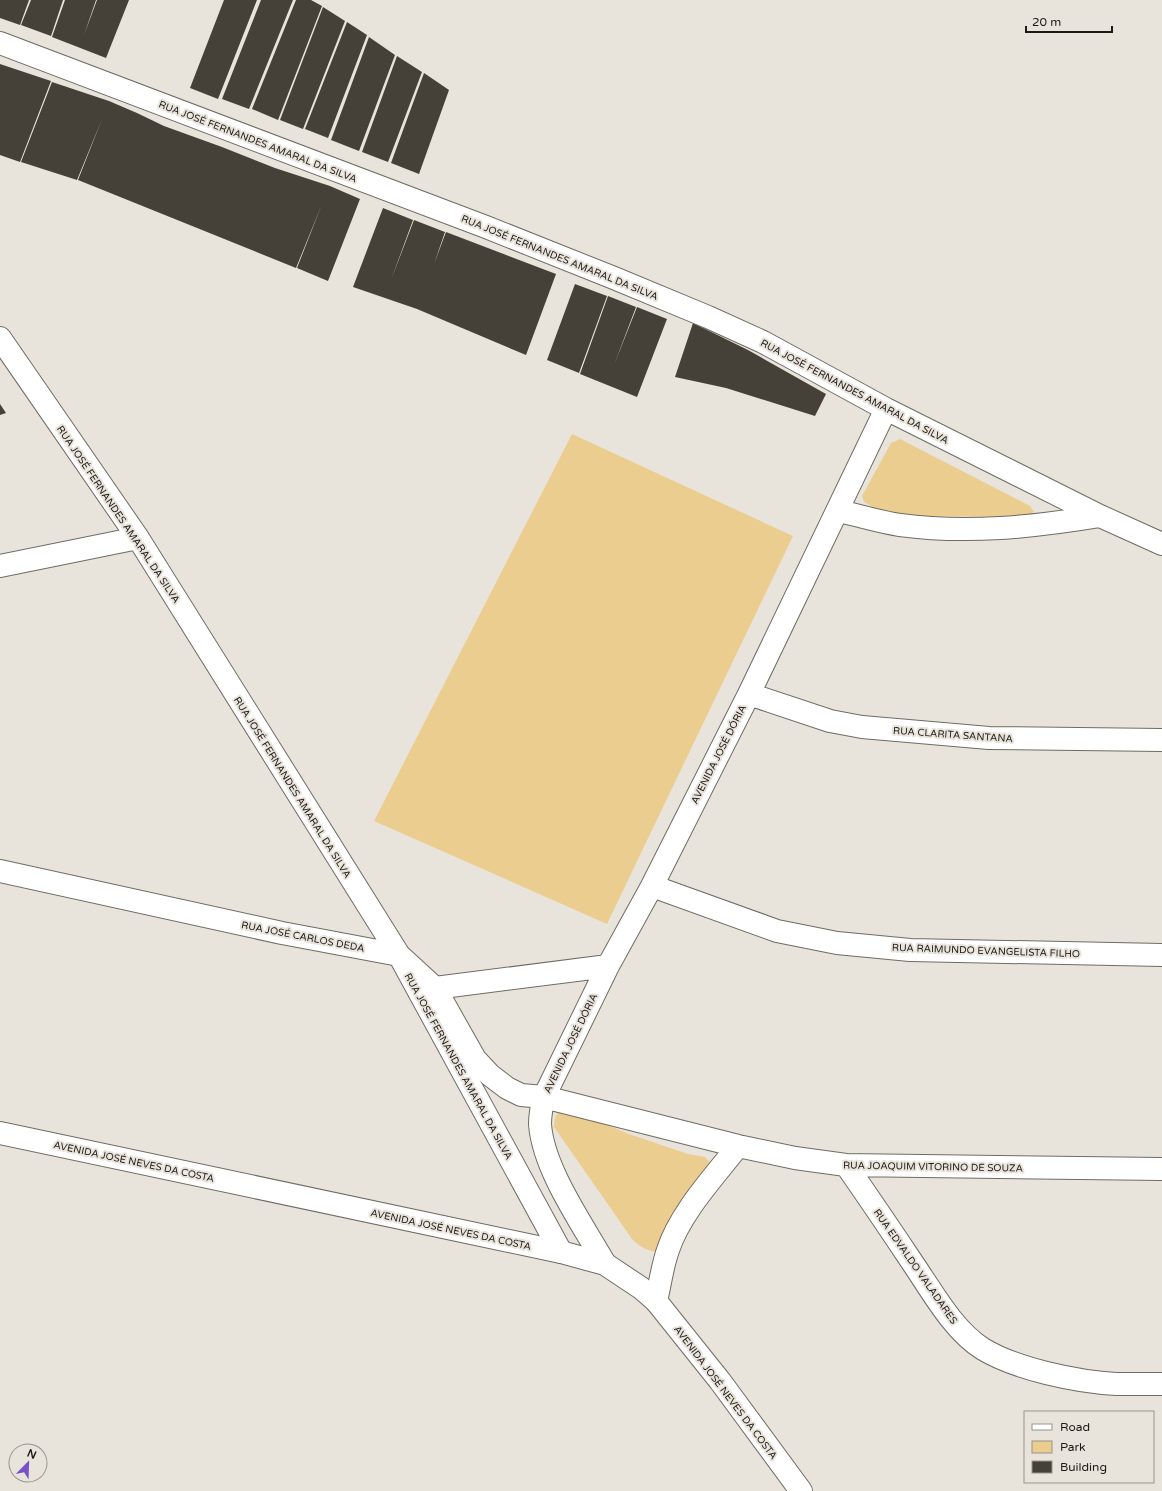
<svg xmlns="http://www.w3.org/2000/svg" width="1162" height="1491" viewBox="0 0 1162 1491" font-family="'Varela Round',sans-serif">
  <rect width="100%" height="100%" fill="#e9e4db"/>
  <path fill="#eccd90" d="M 572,434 L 793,536 L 607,924 L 374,821 Z
    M 900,439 L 1030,506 L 1034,512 L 1025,517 L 901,516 L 879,511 L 864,502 L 862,496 L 891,443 Z
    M 566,1108 L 629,1134 L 688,1154 L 705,1157 L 712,1165 L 662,1251 C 650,1253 641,1248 632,1239 L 554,1127 C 555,1117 555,1111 566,1108 Z"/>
  <path fill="#454139" d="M 0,0 L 29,0 L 20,25 L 0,18 Z
    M 31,0 L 63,0 L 51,36 L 21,25 Z
    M 65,0 L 96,0 L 84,35 L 97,0 L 129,0 L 106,58 L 52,37 Z
    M 224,0 L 257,0 L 218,99 L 190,88 Z
    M 261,0 L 293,0 L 249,109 L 222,99 Z
    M 296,0 L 311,0 L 322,6 L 278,120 L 252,109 Z
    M 323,7 L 345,21 L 303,129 L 280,120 Z
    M 347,22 L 367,35 L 328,138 L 305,129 Z
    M 369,37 L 395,55 L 359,151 L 331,140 Z
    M 397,56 L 422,72 L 388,162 L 362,152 Z
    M 0,64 L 51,81 L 20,162 L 0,155 Z
    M 424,73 L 449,90 L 419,174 L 391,163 Z
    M 52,82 L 109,101 L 137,113 L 164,126 L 222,147 L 275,168 L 330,186 L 360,199 L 328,281 L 297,268 L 322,204 L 296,268 L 78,180 L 102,119 L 77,180 L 21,162 Z
    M 383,208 L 413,220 L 391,280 L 414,220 L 445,232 L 434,264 L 446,232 L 556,274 L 526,355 L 417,309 L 353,287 Z
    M 575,284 L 607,296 L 579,373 L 547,360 Z
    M 608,296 L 636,307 L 614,365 L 637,307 L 667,319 L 637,397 L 580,374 Z
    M 693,323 L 748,350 L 826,394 L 815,416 L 726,388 L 675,377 Z
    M 0,404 L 6,413 L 0,415 Z"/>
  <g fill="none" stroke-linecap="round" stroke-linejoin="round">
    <defs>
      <path id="minor" d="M 0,43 L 486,227 L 614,278 L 708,317 L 763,342 L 886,409 L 1100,516 L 1162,544
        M 0,338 L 138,538 L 399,955 L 561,1252
        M 838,511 C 858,515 879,522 900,525 C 967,534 1034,527 1100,516
        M 0,566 L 138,538
        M 749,694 L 830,721 L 862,727 L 989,738 L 1162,740
        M 0,871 L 282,933 L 399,955 L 435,988 L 475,1059 L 490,1075 L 507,1088 L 521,1095 L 544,1097 L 738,1146 L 795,1158 L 846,1165 L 1162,1169
        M 652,886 L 777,931 L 837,943 L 910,950 L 1162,955
        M 435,988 L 608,966
        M 846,1165 C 869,1198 892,1232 914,1265 C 933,1293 954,1331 983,1349 C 1016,1369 1077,1382 1117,1384 C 1132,1384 1147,1384 1162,1384
        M 605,1264 C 583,1225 543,1169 540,1124 C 540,1115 542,1105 544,1097 L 608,966 L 652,886 L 749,694 L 886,409
        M 656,1301 C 660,1285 662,1267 668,1250 C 680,1213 714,1177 738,1146"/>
      <path id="tertiary" d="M 0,1133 L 561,1252 L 605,1264 L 641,1288 L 656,1301 L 720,1381 L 801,1491"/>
    </defs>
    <use href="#minor" stroke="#706c63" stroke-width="24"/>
    <use href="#tertiary" stroke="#706c63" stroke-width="24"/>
    <use href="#minor" stroke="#fff" stroke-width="22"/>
    <use href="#tertiary" stroke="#fff" stroke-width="22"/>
  </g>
  <g text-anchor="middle" stroke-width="4" stroke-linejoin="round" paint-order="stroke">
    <g font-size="10" fill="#1c1a17" stroke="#e9e4db">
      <text transform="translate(258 141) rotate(21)" y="4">RUA JOSÉ FERNANDES AMARAL DA SILVA</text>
      <text transform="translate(560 257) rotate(22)" y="4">RUA JOSÉ FERNANDES AMARAL DA SILVA</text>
      <text transform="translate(855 391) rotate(28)" y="4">RUA JOSÉ FERNANDES AMARAL DA SILVA</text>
      <text transform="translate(119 514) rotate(56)" y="4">RUA JOSÉ FERNANDES AMARAL DA SILVA</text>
      <text transform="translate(953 734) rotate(4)" y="4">RUA CLARITA SANTANA</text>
      <text transform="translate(718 754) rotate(-63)" y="4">AVENIDA JOSÉ DÓRIA</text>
      <text transform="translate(293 787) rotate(58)" y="4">RUA JOSÉ FERNANDES AMARAL DA SILVA</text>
      <text transform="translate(303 936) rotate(11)" y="4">RUA JOSÉ CARLOS DEDA</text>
      <text transform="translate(986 950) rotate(2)" y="4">RUA RAIMUNDO EVANGELISTA FILHO</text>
      <text transform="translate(570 1043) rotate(-64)" y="4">AVENIDA JOSÉ DÓRIA</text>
      <text transform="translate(459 1066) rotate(61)" y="4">RUA JOSÉ FERNANDES AMARAL DA SILVA</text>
      <text transform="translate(134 1161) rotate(12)" y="4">AVENIDA JOSÉ NEVES DA COSTA</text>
      <text transform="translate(933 1166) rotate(1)" y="4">RUA JOAQUIM VITORINO DE SOUZA</text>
      <text transform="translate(451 1229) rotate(12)" y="4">AVENIDA JOSÉ NEVES DA COSTA</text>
      <text transform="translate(916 1266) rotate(55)" y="4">RUA EDVALDO VALADARES</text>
      <text transform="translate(726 1392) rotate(53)" y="4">AVENIDA JOSÉ NEVES DA COSTA</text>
    </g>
  </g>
  <rect x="1024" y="1411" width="130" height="72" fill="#e9e4db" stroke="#97938d"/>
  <rect x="1032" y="1424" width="20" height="6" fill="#ffffff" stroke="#97938d"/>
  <text x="1060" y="1431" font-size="12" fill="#1c1a17">Road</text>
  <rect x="1032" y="1441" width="20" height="12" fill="#eccd90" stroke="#97938d"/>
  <text x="1060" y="1451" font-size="12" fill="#1c1a17">Park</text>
  <rect x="1032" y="1461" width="20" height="12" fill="#454139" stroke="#97938d"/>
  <text x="1060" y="1471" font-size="12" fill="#1c1a17">Building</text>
  <g transform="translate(28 1463) rotate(23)"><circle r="19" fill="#e9e4db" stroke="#97938d"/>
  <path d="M0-3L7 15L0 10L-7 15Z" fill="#7851ca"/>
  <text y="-6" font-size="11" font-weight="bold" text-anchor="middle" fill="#1c1a17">N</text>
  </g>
  <path d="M1026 26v6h86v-6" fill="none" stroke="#1c1a17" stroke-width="2"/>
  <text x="1032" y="26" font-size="12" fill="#1c1a17" stroke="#e9e4db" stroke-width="3" paint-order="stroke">20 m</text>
</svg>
